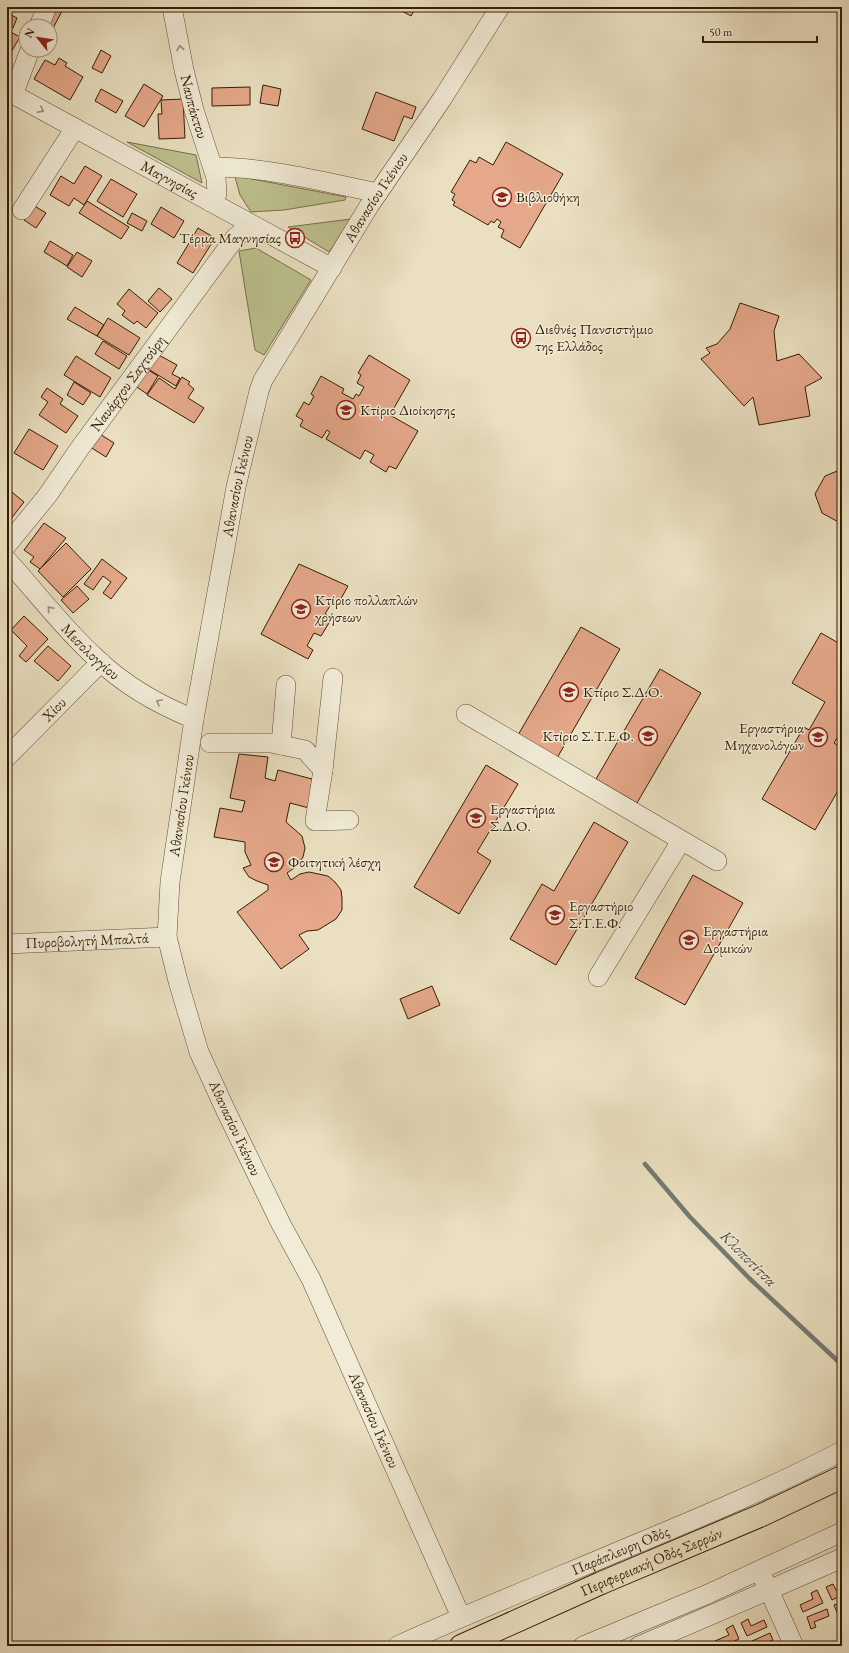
<svg xmlns="http://www.w3.org/2000/svg" width="849" height="1653" viewBox="0 0 849 1653" font-family="'EB Garamond',serif">
  <rect width="100%" height="100%" fill="#eae0c1"/>
  <filter id="stains"><feTurbulence type="fractalNoise" baseFrequency=".005" numOctaves="4"/><feColorMatrix values="0 0 0 0 .2 0 0 0 0 .09 0 0 0 0 .02 0 0 0 .5 -.17"/></filter>
  <radialGradient id="worn" r=".72"><stop offset=".6" stop-color="#630" stop-opacity="0"/><stop offset="1" stop-color="#630" stop-opacity=".3"/></radialGradient>
  <path fill="#bdc18e" stroke="#786f48" d="M 127,142 L 196,155 L 202,183 Z
    M 236,176 L 346,197 L 345,200 L 284,210 L 251,212 L 240,195 L 235,177 Z
    M 351,219 L 329,252 L 288,227 Z
    M 256,248 L 311,280 L 264,355 L 255,350 L 239,251 Z"/>
  <g fill="none" stroke-linecap="round" stroke-linejoin="round">
    <path stroke="#747b73" stroke-width="4.5" d="M 645,1164 L 690,1217 L 749,1278 L 842,1365"/>
  </g>
  <path fill="#e5a88a" stroke="#341d02" d="M 49,7 L 68,7 L 66,11 L 63,9 L 50,34 L 50,26 L 39,26 Z
    M 399,7 L 416,7 L 411,16 L 398,9 Z
    M 7,13 L 17,18 L 13,28 L 7,25 Z
    M 7,30 L 20,37 L 7,59 Z
    M 101,50 L 111,56 L 102,73 L 92,68 Z
    M 59,58 L 67,63 L 65,66 L 83,77 L 70,100 L 34,79 L 45,60 L 55,65 Z
    M 144,84 L 163,96 L 144,127 L 125,116 Z
    M 263,85 L 281,89 L 278,106 L 260,103 Z
    M 250,87 L 250,105 L 212,106 L 212,88 Z
    M 101,89 L 123,101 L 116,113 L 95,101 Z
    M 376,92 L 416,107 L 412,119 L 404,116 L 394,141 L 362,129 Z
    M 183,99 L 185,138 L 159,139 L 158,114 L 162,114 L 161,100 Z
    M 506,142 L 563,174 L 520,248 L 501,237 L 504,230 L 498,227 L 501,222 L 497,219 L 494,223 L 491,221 L 488,225 L 453,205 L 455,202 L 452,200 L 455,194 L 451,192 L 470,160 L 476,163 L 479,157 L 493,165 Z
    M 85,166 L 102,176 L 84,205 L 74,198 L 69,206 L 50,195 L 61,176 L 74,184 Z
    M 111,179 L 137,194 L 123,217 L 97,201 Z
    M 87,201 L 129,227 L 121,239 L 79,213 Z
    M 33,205 L 46,213 L 36,228 L 24,220 Z
    M 161,207 L 184,221 L 174,238 L 151,224 Z
    M 132,213 L 147,221 L 142,231 L 127,223 Z
    M 198,228 L 215,238 L 193,273 L 177,263 Z
    M 50,241 L 73,255 L 67,266 L 44,252 Z
    M 77,252 L 92,261 L 82,277 L 67,267 Z
    M 159,288 L 172,299 L 160,312 L 148,301 Z
    M 129,289 L 158,313 L 146,328 L 137,321 L 134,324 L 122,315 L 125,311 L 117,304 Z
    M 740,303 L 779,316 L 774,331 L 777,361 L 799,354 L 822,378 L 805,387 L 810,416 L 759,425 L 753,397 L 744,406 L 701,359 L 710,353 L 706,348 L 717,344 L 730,329 Z
    M 75,307 L 104,325 L 97,336 L 67,319 Z
    M 108,318 L 140,338 L 129,355 L 97,336 Z
    M 103,341 L 127,356 L 119,369 L 95,354 Z
    M 157,354 L 177,365 L 172,374 L 180,378 L 176,386 L 148,369 Z
    M 369,355 L 410,380 L 390,415 L 418,431 L 396,469 L 389,466 L 386,472 L 370,462 L 374,455 L 365,450 L 360,459 L 326,439 L 330,432 L 327,430 L 322,438 L 300,426 L 303,420 L 296,416 L 304,402 L 309,405 L 314,396 L 311,394 L 321,376 L 344,389 L 342,393 L 353,399 L 356,394 L 359,396 L 364,387 L 357,383 L 361,375 L 358,373 Z
    M 76,356 L 111,378 L 100,397 L 64,375 Z
    M 142,366 L 158,376 L 147,394 L 131,383 Z
    M 182,377 L 190,382 L 188,384 L 194,389 L 188,398 L 204,408 L 194,423 L 147,395 L 159,378 L 175,389 Z
    M 74,382 L 91,393 L 83,405 L 67,395 Z
    M 47,388 L 63,399 L 60,404 L 78,416 L 66,433 L 39,415 L 48,402 L 41,397 Z
    M 29,429 L 58,446 L 43,470 L 14,453 Z
    M 95,431 L 114,443 L 106,457 L 87,445 Z
    M 842,469 L 842,524 L 822,513 L 815,494 L 825,476 Z
    M 7,488 L 24,502 L 7,524 Z
    M 44,523 L 66,538 L 40,569 L 30,562 L 34,557 L 24,550 Z
    M 66,543 L 91,569 L 63,597 L 38,571 Z
    M 102,559 L 127,578 L 111,599 L 103,593 L 111,582 L 103,576 L 93,590 L 84,584 Z
    M 299,564 L 348,586 L 338,604 L 333,601 L 325,614 L 332,618 L 321,636 L 314,633 L 307,646 L 313,650 L 308,659 L 261,634 Z
    M 77,586 L 89,599 L 73,613 L 61,600 Z
    M 24,616 L 48,639 L 26,662 L 19,656 L 27,646 L 11,630 Z
    M 581,627 L 620,649 L 557,758 L 518,735 Z
    M 821,633 L 842,645 L 842,730 L 834,743 L 842,748 L 842,784 L 815,830 L 762,799 L 804,727 L 809,730 L 825,702 L 792,683 Z
    M 48,646 L 71,666 L 58,681 L 34,661 Z
    M 660,669 L 701,693 L 637,803 L 596,779 Z
    M 239,754 L 268,757 L 265,778 L 275,781 L 278,770 L 312,779 L 309,808 L 290,803 L 286,822 L 302,836 L 305,848 L 303,857 L 297,866 L 287,873 L 291,880 L 300,874 L 309,872 L 328,876 L 335,882 L 341,890 L 342,898 L 342,910 L 336,919 L 318,930 L 307,931 L 299,935 L 309,949 L 281,969 L 237,912 L 268,890 L 268,885 L 257,881 L 249,877 L 243,868 L 251,865 L 245,852 L 245,842 L 214,837 L 220,808 L 242,812 L 245,801 L 230,798 Z
    M 486,765 L 518,784 L 477,852 L 491,861 L 459,914 L 414,887 Z
    M 594,822 L 628,842 L 556,965 L 510,939 L 542,884 L 554,891 Z
    M 693,875 L 743,903 L 685,1005 L 635,978 Z
    M 432,986 L 440,1005 L 408,1019 L 400,999 Z
    M 833,1584 L 836,1590 L 842,1588 L 842,1595 L 832,1600 L 826,1587 Z
    M 817,1590 L 823,1603 L 803,1612 L 800,1605 L 813,1599 L 811,1593 Z
    M 842,1602 L 842,1616 L 839,1617 L 834,1605 Z
    M 827,1609 L 829,1616 L 814,1622 L 816,1627 L 811,1629 L 807,1617 Z
    M 748,1619 L 751,1626 L 764,1620 L 767,1627 L 747,1636 L 741,1623 Z
    M 733,1625 L 739,1639 L 724,1646 L 718,1646 L 715,1641 L 729,1635 L 726,1629 Z
    M 770,1633 L 773,1640 L 759,1646 L 752,1646 L 750,1642 Z"/>
  <g fill="none" stroke-linecap="round" stroke-linejoin="round">
    <defs>
      <g id="minor">
        <path id="s1" d="M 172,7 L 184,70 L 194,110 L 216,178 L 217,194 L 210,202"/>
        <path d="M 39,26 L 47,7"/>
        <path id="s2" d="M 7,91 L 332,268"/>
        <path d="M 13,95 L 30,50"/>
        <path d="M 213,167 C 268,167 324,182 378,193"/>
        <path d="M 22,210 L 75,128"/>
        <path id="s3" d="M 7,545 L 47,496 L 80,448 L 235,238 L 243,231 L 252,225"/>
        <path id="s4" d="M 7,560 C 37,593 63,628 96,658 C 123,684 159,705 194,719"/>
        <path d="M 333,678 L 323,770 L 315,821 L 349,820"/>
        <path d="M 466,714 L 717,861"/>
        <path d="M 210,743 L 271,743 L 305,750 L 323,770"/>
        <path d="M 281,745 L 286,685"/>
        <path id="s5" d="M 7,757 L 101,662"/>
        <path id="s6" d="M 7,944 L 167,937"/>
        <path d="M 598,977 L 681,841"/>
        <path d="M 763,1578 L 769,1590 L 842,1558"/>
        <path id="s7" d="M 461,1617 L 311,1279 L 281,1224 L 226,1111 L 199,1052 L 178,981 L 167,937 L 170,882 L 194,719 L 236,487 L 259,391 L 263,380 L 369,206 L 442,99 L 500,7"/>
        <path id="s8" d="M 397,1646 C 476,1610 556,1578 636,1544 C 706,1515 775,1486 842,1451"/>
        <path d="M 583,1646 L 708,1594 L 842,1532"/>
        <path d="M 639,1646 L 769,1590 L 794,1646"/>
      </g>
      <g id="major">
        <path id="s9" d="M 461,1646 L 601,1583 L 762,1515 L 842,1477"/>
      </g>
    </defs>
    <use href="#minor" stroke="#624e32" stroke-width="20"/>
    <use href="#major" stroke="#341d02" stroke-width="24"/>
    <use href="#minor" stroke="#f1ebd7" stroke-width="19"/>
    <use href="#major" stroke="#eae0c1" stroke-width="22"/>
  </g>
  <defs><path id="oneway-chevron" d="M-2-3.5L2.5 0L-2 3.5" fill="none" stroke-width="1.6" stroke-linecap="round" stroke-linejoin="round"/></defs>
  <g stroke="#9c8e77">
    <use href="#oneway-chevron" transform="translate(180 48) rotate(-101)"/>
    <use href="#oneway-chevron" transform="translate(41 110) rotate(28)"/>
    <use href="#oneway-chevron" transform="translate(50 609) rotate(-131)"/>
    <use href="#oneway-chevron" transform="translate(159 702) rotate(-150)"/>
  </g>
  <defs>
    <symbol id="university-ring" viewBox="-11 -11 22 22"><circle r="9.5" fill="#f1ebd7" stroke="#8f2418" stroke-width="1.5"/><path d="M0-5L7-2L0 1L-7-2ZM-4 1L0 2.5L4 1V4Q0 6-4 4Z" fill="#8f2418"/></symbol>
    <symbol id="bus-ring" viewBox="-11 -11 22 22"><circle r="9.5" fill="#f1ebd7" stroke="#8f2418" stroke-width="1.5"/><path d="M-5-6H5V4H4V6H2V4H-2V6H-4V4H-5ZM-3.5-4V0h7V-4ZM-3.5 1.2v1.5H-2V1.2ZM2 1.2v1.5H3.5V1.2Z" fill="#8f2418"/></symbol>
    <symbol id="school-ring" viewBox="-11 -11 22 22"><circle r="9.5" fill="#f1ebd7" stroke="#8f2418" stroke-width="1.5"/><path d="M0-5L7-2L0 1L-7-2ZM-4 1L0 2.5L4 1V4Q0 6-4 4Z" fill="#8f2418"/></symbol>
  </defs>
  <g fill-rule="evenodd">
    <use href="#university-ring" x="491" y="186" width="22" height="22"/>
    <use href="#bus-ring" x="284" y="227" width="22" height="22"/>
    <use href="#bus-ring" x="510" y="327" width="22" height="22"/>
    <use href="#university-ring" x="335" y="399" width="22" height="22"/>
    <use href="#university-ring" x="290" y="598" width="22" height="22"/>
    <use href="#university-ring" x="558" y="681" width="22" height="22"/>
    <use href="#university-ring" x="637" y="725" width="22" height="22"/>
    <use href="#university-ring" x="807" y="726" width="22" height="22"/>
    <use href="#university-ring" x="465" y="807" width="22" height="22"/>
    <use href="#school-ring" x="263" y="851" width="22" height="22"/>
    <use href="#university-ring" x="544" y="904" width="22" height="22"/>
    <use href="#university-ring" x="678" y="929" width="22" height="22"/>
  </g>
  <g text-anchor="middle" stroke-width="3" stroke-linejoin="round" paint-order="stroke">
    <g font-size="15" fill="#341d02" stroke="#f1ebd7">
      <text dy="5" stroke="none"><textPath href="#s1" startOffset="102">Ναυπάκτου</textPath></text>
      <text dy="5" stroke="none"><textPath href="#s2" startOffset="185">Μαγνησίας</textPath></text>
      <text dy="5" stroke="none"><textPath href="#s7" startOffset="1523">Αθανασίου Γκένιου</textPath></text>
      <text dy="5" stroke="none"><textPath href="#s3" startOffset="202">Ναυάρχου Σαχτούρη</textPath></text>
      <text dy="5" stroke="none"><textPath href="#s7" startOffset="1199">Αθανασίου Γκένιου</textPath></text>
      <text dy="5" stroke="none"><textPath href="#s4" startOffset="124">Μεσολογγίου</textPath></text>
      <text dy="5" stroke="none"><textPath href="#s5" startOffset="67">Χίου</textPath></text>
      <text dy="5" stroke="none"><textPath href="#s7" startOffset="875">Αθανασίου Γκένιου</textPath></text>
      <text dy="5" stroke="none"><textPath href="#s6" startOffset="80">Πυροβολητή Μπαλτά</textPath></text>
      <text transform="translate(235 1128) rotate(65)" y="5">Αθανασίου Γκένιου</text>
      <text transform="translate(374 1420) rotate(66)" y="5">Αθανασίου Γκένιου</text>
      <text dy="5" stroke="none"><textPath href="#s8" startOffset="243">Παράπλευρη Οδός</textPath></text>
      <text dy="5" stroke="none"><textPath href="#s9" startOffset="208">Περιφερειακή Οδός Σερρών</textPath></text>
    </g>
    <g font-size="15" fill="#341d02" stroke="#f1ebd7" text-anchor="start">
      <text x="516" y="202">Βιβλιοθήκη</text>
      <text x="281" y="243" text-anchor="end">Τέρμα Μαγνησίας</text>
      <text x="535" y="334">Διεθνές Πανσιστήμιο<tspan x="535" dy="17">της Ελλάδος</tspan></text>
      <text x="360" y="415">Κτίριο Διοίκησης</text>
      <text x="315" y="605">Κτίριο πολλαπλών<tspan x="315" dy="17">χρήσεων</tspan></text>
      <text x="583" y="697">Κτίριο Σ.Δ.Ο.</text>
      <text x="804" y="733" text-anchor="end">Εργαστήρια<tspan x="804" dy="17">Μηχανολόγων</tspan></text>
      <text x="634" y="741" text-anchor="end">Κτίριο Σ.Τ.Ε.Φ.</text>
      <text x="490" y="814">Εργαστήρια<tspan x="490" dy="17">Σ.Δ.Ο.</tspan></text>
      <text x="288" y="867">Φοιτητική λέσχη</text>
      <text x="569" y="911">Εργαστήριο<tspan x="569" dy="17">Σ.Τ.Ε.Φ.</tspan></text>
      <text x="703" y="936">Εργαστήρια<tspan x="703" dy="17">Δομικών</tspan></text>
    </g>
    <g font-size="16" font-style="italic" fill="#544c3b" stroke="#f1ebd7">
      <text transform="translate(749 1258) rotate(45)" y="6">Κλοποτίτσα</text>
    </g>
  </g>
  <rect width="849" height="1653" fill="none" stroke="#eae0c1" stroke-width="24"/>
  <rect x="8" y="8" width="833" height="1637" fill="none" stroke="#341d02" stroke-width="2"/>
  <rect x="12" y="12" width="825" height="1629" fill="none" stroke="#341d02"/>
  <g transform="translate(38 38) rotate(300)"><circle r="19" fill="#f1ebd7" stroke="#a59982"/>
  <path d="M0-3L7 15L0 10L-7 15Z" fill="#8f2418"/>
  <text y="-6" font-size="11" font-weight="bold" text-anchor="middle" fill="#341d02">N</text>
  </g>
  <path d="M703 36v6h114v-6" fill="none" stroke="#341d02" stroke-width="2"/>
  <text x="709" y="36" font-size="12" fill="#341d02" stroke="#f1ebd7" stroke-width="3" paint-order="stroke">50 m</text>
  <rect width="100%" height="100%" filter="url(#stains)"/>
  <rect width="100%" height="100%" fill="url(#worn)"/>
</svg>
